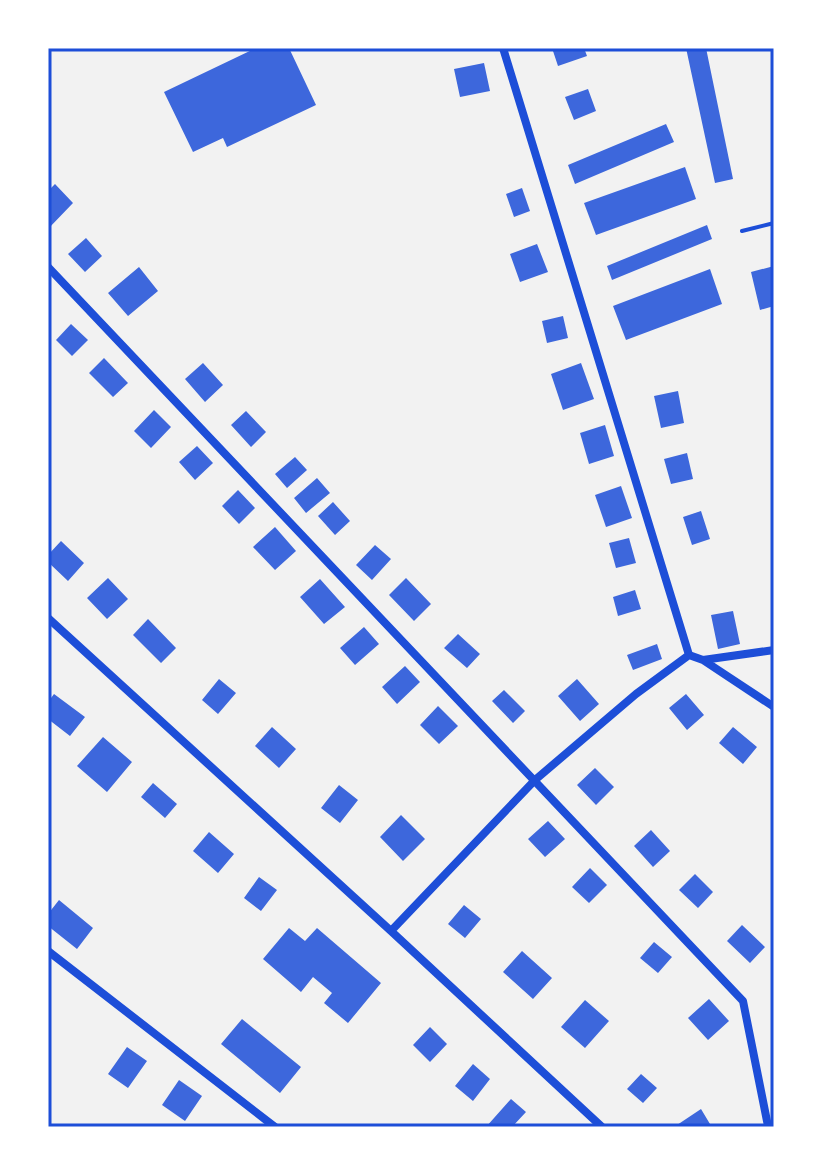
<svg xmlns="http://www.w3.org/2000/svg" width="822" height="1175" viewBox="0 0 822 1175" font-family="Inter,sans-serif">
  <rect width="100%" height="100%" fill="#f2f2f2"/>
  <path fill="#3d67dc" d="M 256,48 L 289,48 L 316,105 L 227,147 L 223,138 L 193,152 L 164,92 Z
    M 552,48 L 584,48 L 587,56 L 558,66 Z
    M 686,48 L 706,48 L 733,179 L 715,183 Z
    M 484,63 L 490,91 L 460,97 L 454,69 Z
    M 588,89 L 596,111 L 574,120 L 565,97 Z
    M 666,124 L 674,142 L 575,184 L 568,165 Z
    M 685,167 L 696,199 L 596,235 L 584,203 Z
    M 55,184 L 73,203 L 48,229 L 48,191 Z
    M 522,188 L 530,211 L 514,217 L 506,194 Z
    M 707,225 L 712,239 L 612,280 L 607,266 Z
    M 86,238 L 102,256 L 85,272 L 68,254 Z
    M 537,244 L 548,272 L 520,282 L 510,254 Z
    M 774,266 L 774,306 L 760,310 L 751,272 Z
    M 139,267 L 158,291 L 128,316 L 108,293 Z
    M 710,269 L 722,304 L 626,340 L 613,306 Z
    M 563,316 L 568,338 L 547,343 L 542,321 Z
    M 71,324 L 88,340 L 72,356 L 56,340 Z
    M 104,358 L 128,383 L 113,397 L 89,373 Z
    M 203,363 L 223,385 L 205,402 L 185,379 Z
    M 581,363 L 594,399 L 563,410 L 551,374 Z
    M 678,391 L 684,423 L 661,428 L 654,396 Z
    M 154,410 L 171,427 L 151,448 L 134,431 Z
    M 246,411 L 266,432 L 251,447 L 231,425 Z
    M 605,425 L 614,456 L 589,464 L 580,433 Z
    M 197,446 L 213,463 L 195,480 L 179,462 Z
    M 687,453 L 693,479 L 671,484 L 664,459 Z
    M 295,457 L 307,470 L 287,488 L 275,474 Z
    M 317,478 L 330,493 L 306,513 L 294,498 Z
    M 621,486 L 632,518 L 606,527 L 595,495 Z
    M 238,490 L 255,508 L 239,524 L 222,506 Z
    M 333,502 L 350,521 L 335,535 L 318,516 Z
    M 701,511 L 710,539 L 692,545 L 683,517 Z
    M 275,527 L 296,551 L 275,570 L 253,547 Z
    M 629,538 L 636,563 L 616,568 L 609,543 Z
    M 61,541 L 84,563 L 68,581 L 48,562 L 48,555 Z
    M 375,545 L 391,559 L 372,580 L 356,565 Z
    M 108,578 L 128,599 L 107,619 L 87,598 Z
    M 406,578 L 431,604 L 414,621 L 389,595 Z
    M 320,579 L 345,607 L 324,624 L 300,597 Z
    M 635,590 L 641,609 L 618,616 L 613,597 Z
    M 733,611 L 740,644 L 718,649 L 711,615 Z
    M 148,619 L 176,648 L 161,663 L 133,635 Z
    M 364,627 L 379,644 L 355,665 L 340,648 Z
    M 458,634 L 480,654 L 467,668 L 444,648 Z
    M 657,644 L 662,659 L 633,670 L 627,655 Z
    M 405,666 L 420,682 L 397,704 L 382,687 Z
    M 219,679 L 236,693 L 218,714 L 202,700 Z
    M 577,679 L 599,704 L 580,721 L 558,696 Z
    M 504,690 L 525,711 L 513,723 L 492,701 Z
    M 54,694 L 85,717 L 70,736 L 48,719 L 48,702 Z
    M 686,694 L 704,715 L 687,730 L 669,708 Z
    M 438,706 L 458,726 L 439,744 L 420,725 Z
    M 272,727 L 296,749 L 279,768 L 255,746 Z
    M 733,727 L 757,747 L 743,764 L 719,743 Z
    M 103,737 L 132,762 L 107,792 L 77,766 Z
    M 595,768 L 614,787 L 596,805 L 577,785 Z
    M 153,783 L 177,804 L 165,818 L 141,797 Z
    M 339,785 L 358,800 L 340,823 L 321,808 Z
    M 401,815 L 425,839 L 403,861 L 380,837 Z
    M 548,821 L 565,839 L 545,857 L 528,839 Z
    M 651,830 L 670,851 L 653,867 L 634,846 Z
    M 209,832 L 234,854 L 218,873 L 193,851 Z
    M 590,868 L 607,885 L 589,903 L 572,887 Z
    M 695,874 L 713,892 L 698,908 L 679,890 Z
    M 259,877 L 277,890 L 261,911 L 244,898 Z
    M 59,900 L 93,928 L 77,949 L 48,926 L 48,914 Z
    M 464,905 L 481,919 L 465,938 L 448,924 Z
    M 742,925 L 765,947 L 750,963 L 727,941 Z
    M 289,928 L 305,941 L 317,928 L 381,983 L 348,1023 L 324,1003 L 332,993 L 313,977 L 301,992 L 263,959 Z
    M 654,942 L 672,957 L 658,973 L 640,958 Z
    M 522,951 L 552,978 L 533,999 L 503,972 Z
    M 709,999 L 729,1021 L 708,1040 L 688,1018 Z
    M 585,1000 L 609,1021 L 585,1048 L 561,1027 Z
    M 242,1019 L 301,1067 L 280,1093 L 221,1044 Z
    M 430,1027 L 447,1044 L 430,1062 L 413,1045 Z
    M 127,1047 L 147,1061 L 128,1088 L 108,1074 Z
    M 473,1064 L 490,1079 L 473,1101 L 455,1086 Z
    M 641,1074 L 657,1088 L 643,1103 L 627,1089 Z
    M 179,1080 L 202,1096 L 185,1121 L 162,1105 Z
    M 511,1099 L 526,1112 L 512,1127 L 486,1127 Z
    M 701,1109 L 710,1124 L 705,1127 L 679,1127 L 677,1125 Z"/>
  <g fill="none" stroke-linecap="round" stroke-linejoin="round">
    <path stroke="#1d4ed8" stroke-width="4" d="M 742,231 L 774,223"/>
    <path stroke="#1d4ed8" stroke-width="8" d="M 503,48 L 689,655
      M 48,267 L 743,1001 L 768,1126
      M 48,618 L 391,931 L 602,1127
      M 689,655 L 703,660 L 774,650
      M 703,660 L 774,707
      M 391,931 L 535,780 L 636,694 L 689,655
      M 48,951 L 275,1127"/>
  </g>
  <rect width="822" height="1175" fill="none" stroke="#ffffff" stroke-width="100"/>
  <rect x="50" y="50" width="722" height="1075" fill="none" stroke="#1d4ed8" stroke-width="3"/>
</svg>
